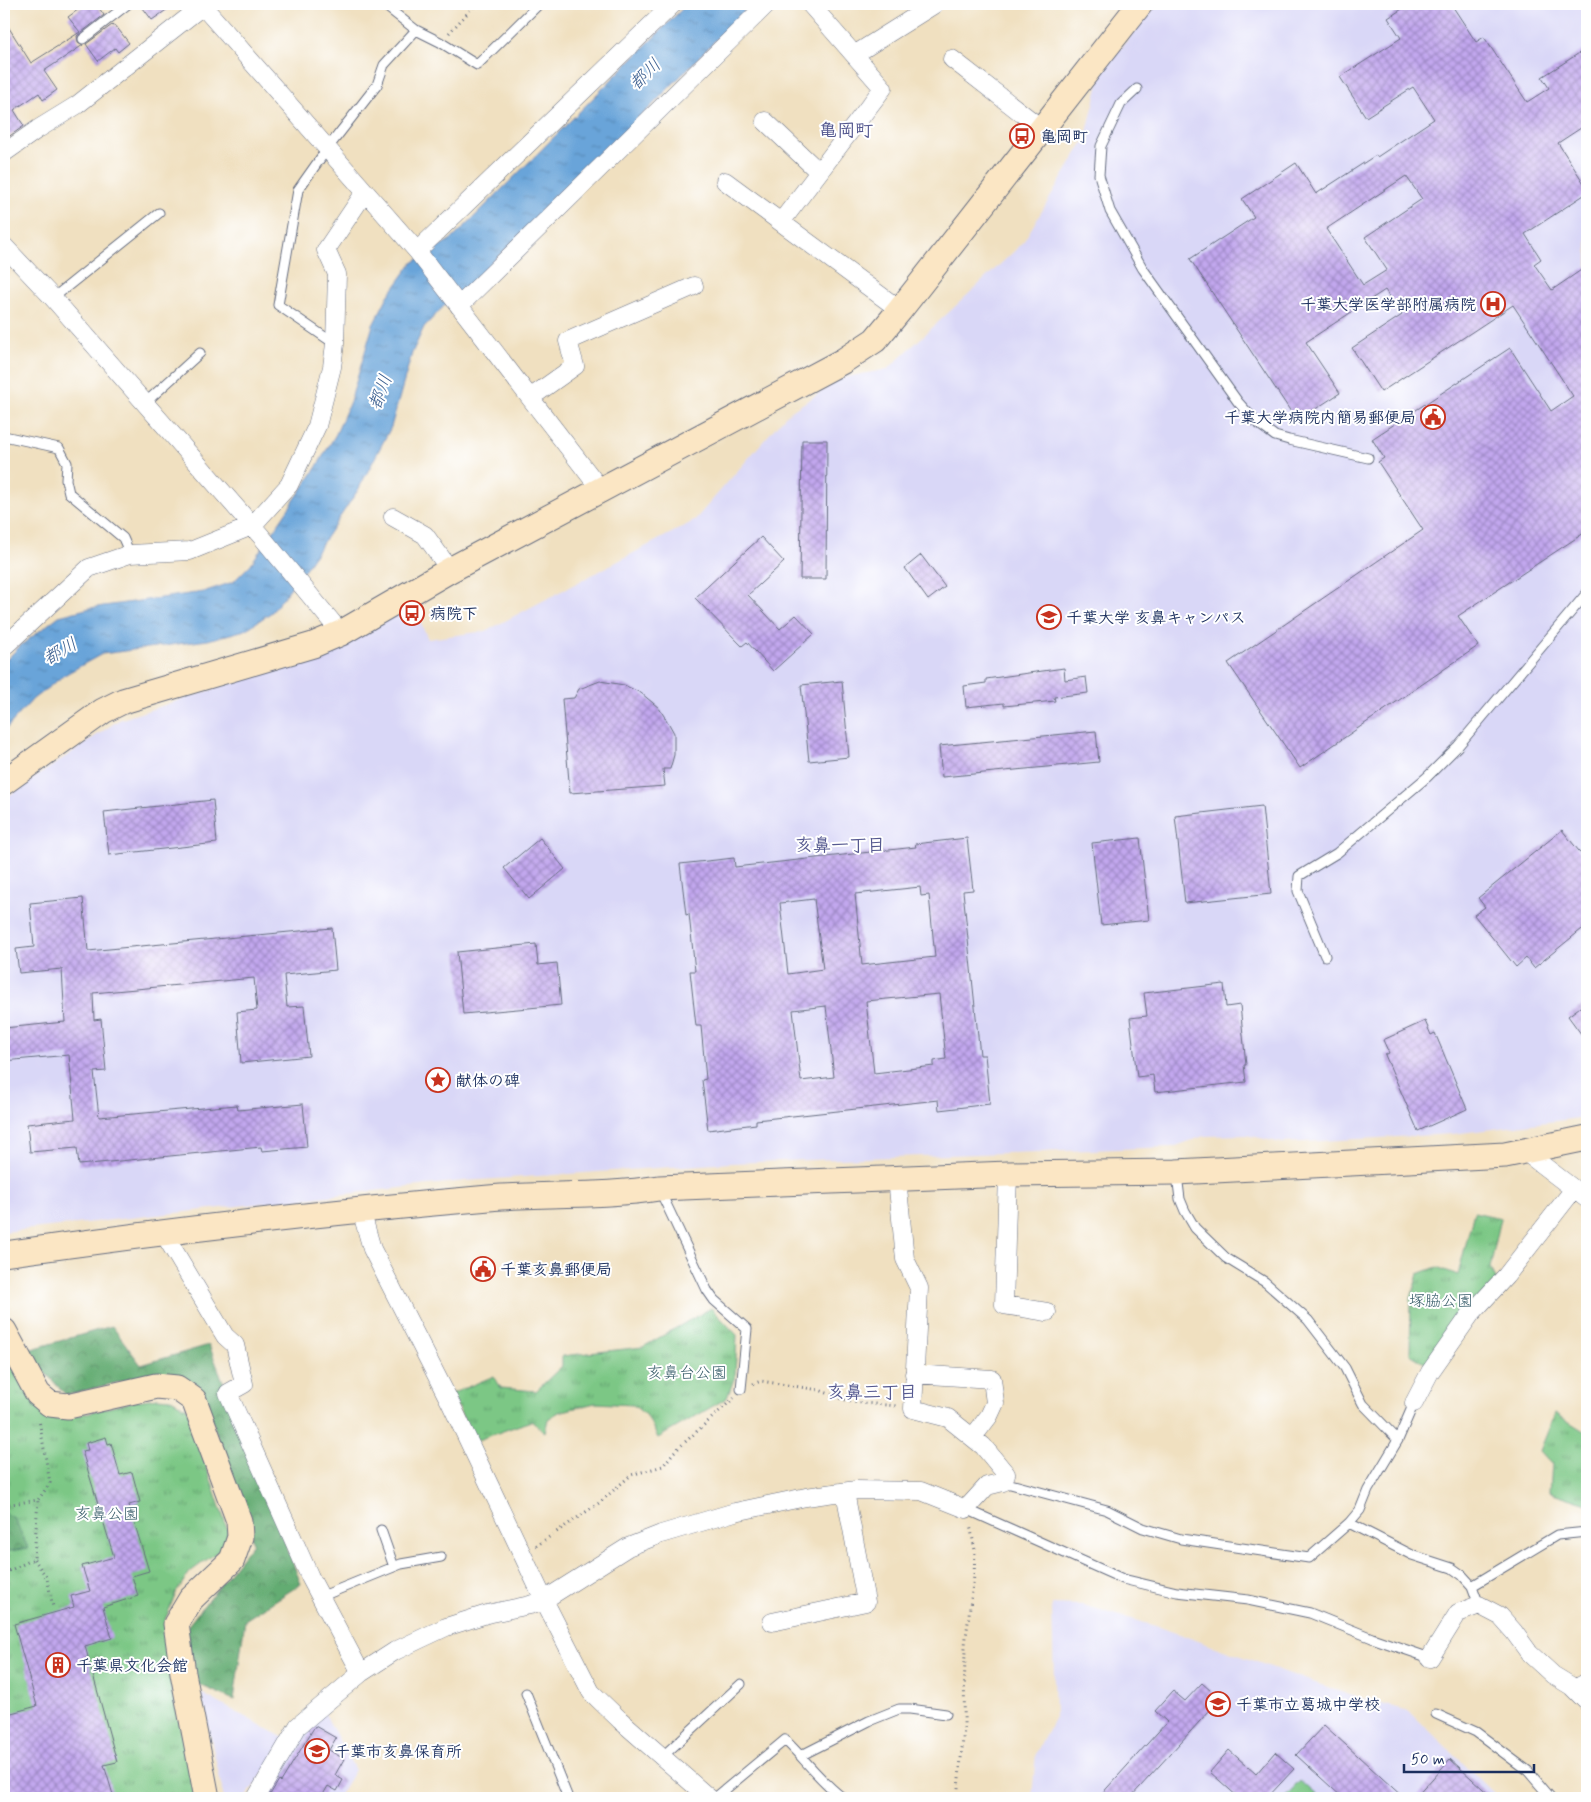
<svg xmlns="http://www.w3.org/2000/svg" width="1591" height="1802" viewBox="0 0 1591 1802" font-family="Mynerve,'Klee One',sans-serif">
  <defs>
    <pattern id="grass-tufts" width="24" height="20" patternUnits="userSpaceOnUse" patternTransform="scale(1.25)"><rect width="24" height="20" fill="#7bc785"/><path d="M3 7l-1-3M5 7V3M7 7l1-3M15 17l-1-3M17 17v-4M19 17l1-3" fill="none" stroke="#64a270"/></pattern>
    <pattern id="forest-crowns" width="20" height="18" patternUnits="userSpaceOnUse" patternTransform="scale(1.25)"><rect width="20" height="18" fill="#64ac72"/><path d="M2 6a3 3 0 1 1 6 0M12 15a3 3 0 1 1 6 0" fill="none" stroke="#528c61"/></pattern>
    <pattern id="water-ripples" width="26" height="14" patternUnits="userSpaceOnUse" patternTransform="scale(1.25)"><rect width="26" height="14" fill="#69a4d9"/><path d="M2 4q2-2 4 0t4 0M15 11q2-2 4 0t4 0" fill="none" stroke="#5686b3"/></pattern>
    <pattern id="building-cross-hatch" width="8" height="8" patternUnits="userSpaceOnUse" patternTransform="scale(1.25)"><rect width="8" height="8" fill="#c2a7ee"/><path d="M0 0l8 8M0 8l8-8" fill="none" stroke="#9d88c4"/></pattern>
  </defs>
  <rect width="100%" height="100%" fill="#fff"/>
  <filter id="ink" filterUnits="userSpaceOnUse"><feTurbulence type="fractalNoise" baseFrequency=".02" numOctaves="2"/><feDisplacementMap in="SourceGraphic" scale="10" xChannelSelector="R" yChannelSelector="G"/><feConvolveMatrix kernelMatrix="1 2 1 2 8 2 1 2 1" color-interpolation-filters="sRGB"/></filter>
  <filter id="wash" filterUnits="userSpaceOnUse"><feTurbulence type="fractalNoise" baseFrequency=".0096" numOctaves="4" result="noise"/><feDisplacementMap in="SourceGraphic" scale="20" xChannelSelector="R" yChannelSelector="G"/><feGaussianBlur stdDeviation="1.12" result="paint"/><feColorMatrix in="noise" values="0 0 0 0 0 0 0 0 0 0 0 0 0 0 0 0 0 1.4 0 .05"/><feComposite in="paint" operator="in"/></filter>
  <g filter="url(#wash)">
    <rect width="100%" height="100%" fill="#f0e0c0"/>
    <path fill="#d9d7f7" d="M 1157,4 L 1587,4 L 1587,1117 L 1453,1134 L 1282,1143 L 1247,1135 L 1204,1136 L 1173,1147 L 730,1163 L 464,1181 L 4,1232 L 4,799 L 119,720 L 323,653 L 412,604 L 428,639 L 486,631 L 694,521 L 787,414 L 842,378 L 888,369 L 1022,244 L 1085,140 L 1102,71 Z
      M 1052,1604 L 1083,1605 L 1162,1628 L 1352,1696 L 1409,1711 L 1499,1798 L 1032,1798 L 1036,1753 L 1055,1717 Z
      M 201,1693 L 284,1738 L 269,1766 L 245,1798 L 224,1798 Z
      M 324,1712 L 355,1770 L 338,1798 L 261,1798 L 301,1733 Z"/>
    <path fill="url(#grass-tufts)" stroke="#4b7b72" d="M 1474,1212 L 1501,1218 L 1490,1268 L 1497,1281 L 1431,1367 L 1410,1354 L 1411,1298 L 1418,1274 L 1437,1267 L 1458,1275 Z
      M 711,1308 L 737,1335 L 735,1376 L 727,1398 L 658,1438 L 647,1416 L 633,1405 L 595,1403 L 559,1412 L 548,1419 L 545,1432 L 531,1421 L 475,1441 L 451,1394 L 494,1376 L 501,1388 L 536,1391 L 562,1366 L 562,1356 L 643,1347 Z
      M 13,1368 L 42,1413 L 58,1420 L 136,1401 L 157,1398 L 171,1399 L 187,1408 L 228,1531 L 224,1547 L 190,1572 L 177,1591 L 165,1620 L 172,1691 L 197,1798 L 4,1798 L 4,1370 Z
      M 1555,1413 L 1587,1433 L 1587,1504 L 1550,1492 L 1552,1464 L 1540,1451 Z"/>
    <path fill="url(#forest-crowns)" stroke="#406e68" d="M 112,1326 L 141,1365 L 209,1345 L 301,1584 L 245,1620 L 234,1700 L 193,1682 L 186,1628 L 253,1543 L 207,1405 L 140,1377 L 66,1395 L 25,1351 Z
      M 4,1513 L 14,1518 L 28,1548 L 4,1552 Z"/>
    <path fill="#7bc785" stroke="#4b7b72" d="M 1300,1781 L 1319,1798 L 1284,1798 Z"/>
    <path fill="url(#water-ripples)" stroke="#426a9c" d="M 687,4 L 746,4 L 748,7 L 582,177 L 469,284 L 446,304 L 424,327 L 412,353 L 391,427 L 358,490 L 307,566 L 272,612 L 245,630 L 208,640 L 102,654 L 66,674 L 33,699 L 4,731 L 4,662 L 20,646 L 59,616 L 90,608 L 203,592 L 233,582 L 251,564 L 316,468 L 336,434 L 351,399 L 373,325 L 388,296 L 412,263 L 453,238 Z"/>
    <g id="blocks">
      <path fill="url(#building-cross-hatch)" fill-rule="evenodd" d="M 86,4 L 96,4 L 104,15 L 77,36 L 78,42 L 83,45 L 44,71 L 57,90 L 43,100 L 39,93 L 14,110 L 24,126 L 4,140 L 4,20 L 31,63 L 80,32 L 68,17 Z
        M 140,4 L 175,4 L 152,20 Z
        M 1410,4 L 1451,4 L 1476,42 L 1484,37 L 1527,102 L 1549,88 L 1542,77 L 1587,48 L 1587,124 L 1558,143 L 1587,188 L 1587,193 L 1525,234 L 1541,259 L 1534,264 L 1552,290 L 1587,266 L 1587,531 L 1458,616 L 1478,646 L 1300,768 L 1228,663 L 1423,530 L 1378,462 L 1384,458 L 1372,439 L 1510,348 L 1551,411 L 1573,396 L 1513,305 L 1381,392 L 1352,348 L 1402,315 L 1385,290 L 1306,342 L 1340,393 L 1297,421 L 1190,259 L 1254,217 L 1242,199 L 1296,163 L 1316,194 L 1376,155 L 1377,157 L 1434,119 L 1413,87 L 1366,117 L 1340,77 L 1401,38 L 1388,18 ZM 1406,176 L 1422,199 L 1365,237 L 1387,270 L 1363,285 L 1326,229 Z
        M 112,25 L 113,26 L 115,25 L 129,43 L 118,52 L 115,48 L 98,61 L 86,44 Z
        M 802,440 L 827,440 L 826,579 L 800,579 Z
        M 761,537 L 784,562 L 748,595 L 780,629 L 796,615 L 814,634 L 773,671 L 747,642 L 742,646 L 695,598 Z
        M 921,555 L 945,587 L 928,600 L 905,568 Z
        M 1064,668 L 1065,680 L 1086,677 L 1088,693 L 1054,697 L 1055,701 L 1004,706 L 1004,703 L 966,707 L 964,686 L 986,683 L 986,679 Z
        M 600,681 L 624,685 L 641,693 L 659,708 L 669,724 L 674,733 L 674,755 L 670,769 L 663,769 L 665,786 L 570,793 L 562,699 L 574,698 L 579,689 Z
        M 842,681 L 849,757 L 809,761 L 801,685 Z
        M 1096,731 L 1099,762 L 942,777 L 939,746 Z
        M 213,800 L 217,843 L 109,855 L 104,812 Z
        M 1262,806 L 1271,894 L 1185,903 L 1175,816 Z
        M 1562,830 L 1587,861 L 1587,925 L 1534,968 L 1526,958 L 1516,967 L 1474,915 L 1485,907 L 1478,898 Z
        M 540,838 L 565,869 L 529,899 L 504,868 Z
        M 967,838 L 973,890 L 963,891 L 980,1055 L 985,1055 L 990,1104 L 939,1110 L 938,1100 L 756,1120 L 756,1124 L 708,1130 L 702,1080 L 706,1079 L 701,1026 L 696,1026 L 690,971 L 695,971 L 689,914 L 686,915 L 680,864 L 734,858 L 735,867 L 916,847 L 915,844 ZM 920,887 L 921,896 L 929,895 L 935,957 L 862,965 L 855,894 ZM 814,899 L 823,969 L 788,974 L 780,903 ZM 939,994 L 946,1059 L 934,1061 L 934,1066 L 874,1073 L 866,1001 ZM 826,1006 L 834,1077 L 801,1081 L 793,1010 Z
        M 1140,838 L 1149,920 L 1101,925 L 1092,843 Z
        M 83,898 L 88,951 L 332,928 L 336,970 L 284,975 L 287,1007 L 304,1006 L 309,1056 L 241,1063 L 237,1012 L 257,1010 L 254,978 L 93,993 L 94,1020 L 101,1019 L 106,1071 L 94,1072 L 99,1117 L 237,1105 L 238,1110 L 303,1104 L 307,1147 L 262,1151 L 261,1147 L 79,1165 L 77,1148 L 30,1152 L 27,1124 L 75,1119 L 69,1055 L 4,1061 L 4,1028 L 65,1022 L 62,969 L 19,973 L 16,949 L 34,947 L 30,903 Z
        M 536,944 L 538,965 L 557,963 L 561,1005 L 463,1014 L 457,952 Z
        M 1224,984 L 1226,1007 L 1240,1005 L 1246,1065 L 1244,1065 L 1246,1082 L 1155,1092 L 1153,1075 L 1137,1077 L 1130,1018 L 1147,1016 L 1144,993 Z
        M 1587,1002 L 1587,1042 L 1568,1016 Z
        M 1425,1021 L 1431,1035 L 1435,1033 L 1467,1109 L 1418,1131 L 1385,1055 L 1389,1053 L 1383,1040 Z
        M 106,1437 L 108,1444 L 111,1443 L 120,1475 L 132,1472 L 140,1502 L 129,1505 L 149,1571 L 132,1576 L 138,1596 L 103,1607 L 112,1638 L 85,1646 L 117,1762 L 104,1765 L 114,1798 L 4,1798 L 4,1715 L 37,1706 L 14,1624 L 74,1607 L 71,1596 L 90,1591 L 82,1566 L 114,1557 L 82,1451 L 88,1450 L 86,1443 Z
        M 1202,1683 L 1220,1699 L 1130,1798 L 1098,1798 L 1167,1722 L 1155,1711 L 1173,1691 L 1185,1701 Z
        M 1324,1725 L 1404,1798 L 1343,1798 L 1296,1755 Z
        M 315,1726 L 336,1738 L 329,1750 L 344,1759 L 335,1775 L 343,1780 L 337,1791 L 328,1786 L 321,1798 L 268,1798 L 279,1780 L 281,1782 Z
        M 1229,1750 L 1256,1774 L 1275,1752 L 1294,1769 L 1267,1798 L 1239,1798 L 1210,1772 Z
        M 1450,1759 L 1493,1798 L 1415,1798 Z"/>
    </g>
  </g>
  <g filter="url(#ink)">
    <use href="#blocks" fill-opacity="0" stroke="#666d80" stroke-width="1"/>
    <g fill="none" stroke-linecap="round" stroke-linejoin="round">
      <defs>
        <path id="lane" d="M 383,4 L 416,30 L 440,42 L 477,65 L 539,4
          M 83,39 L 128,4
          M 1137,89 L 1121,104 L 1101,146 L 1099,175 L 1110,211 L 1143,269 L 1238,402 L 1256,422 L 1275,436 L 1289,440 L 1368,458
          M 53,298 L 159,213
          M 335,344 L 278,305 L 298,190 L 327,149 L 377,85 L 384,65 L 416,30
          M 145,403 L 200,353
          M 4,436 L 59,448 L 67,463 L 66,480 L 69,493 L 123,538 L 130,554
          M 1325,956 L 1298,891 L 1299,876 L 1337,853 L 1427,777 L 1458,746 L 1587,593
          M 1177,1175 L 1180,1199 L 1185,1211 L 1195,1228 L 1226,1258 L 1265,1282 L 1308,1320 L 1345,1368 L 1363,1404 L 1398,1440
          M 660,1191 L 707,1290 L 714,1300 L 747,1329 L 741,1389
          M 1003,1482 L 1107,1510 L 1143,1528 L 1181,1539 L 1309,1558 L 1349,1523 L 1360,1510 L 1368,1490 L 1398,1440 L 1414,1403
          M 966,1509 L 1123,1579 L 1177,1592 L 1248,1600 L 1310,1613 L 1372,1638 L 1430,1658
          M 1349,1523 L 1412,1555 L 1452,1568 L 1462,1575 L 1472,1586 L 1479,1605
          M 381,1530 L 394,1567
          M 1472,1586 L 1557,1535 L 1587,1532
          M 320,1597 L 401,1564 L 441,1557
          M 1571,1686 L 1587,1677
          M 526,1693 L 568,1798
          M 1436,1714 L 1476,1732 L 1528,1771 L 1551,1798
          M 802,1755 L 869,1721 L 899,1709 L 910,1709 L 946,1714
          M 662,1757 L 741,1684
          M 715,1798 L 785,1740 C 805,1759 821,1782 843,1798"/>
        <path id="street" d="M 201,4 L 417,251 L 601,490
          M 854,55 L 935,4
          M 952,59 L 1042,129
          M 765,121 L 819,172
          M 4,153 L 38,129 L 77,105 L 205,4
          M 725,181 L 900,310
          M 781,222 L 883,88 L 810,4
          M 4,246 L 53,298 L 261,536 L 341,633
          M 417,251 L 673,4
          M 459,306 L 767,4
          M 530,398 L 575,366 L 568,341 L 694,286
          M 393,517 L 425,535 L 450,570
          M 4,645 L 7,644 L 89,568 L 130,554 L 190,551 L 252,526 L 289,485 L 317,426 L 332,367 L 335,344 L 337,274 L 326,250 L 365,192
          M 1524,1151 L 1587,1199
          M 1008,1174 L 1004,1305 L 1047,1312
          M 361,1210 L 372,1249 L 450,1402 L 544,1600 L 591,1692 L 620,1720 L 709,1798
          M 163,1232 L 225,1336 L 235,1345 L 244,1384 L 228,1393 L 310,1577 L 361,1673
          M 914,1374 L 992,1379 L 995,1403 L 989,1416 L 973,1437
          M 1414,1403 L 1430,1372 L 1470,1315 L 1506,1276 L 1574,1189
          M 772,1622 L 866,1602 L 845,1492
          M 1430,1658 L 1458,1613 L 1479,1605 L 1500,1616 L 1514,1632 L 1530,1654 L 1553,1675 L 1571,1686 L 1587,1702
          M 256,1798 L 298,1726 L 361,1673 L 395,1651 L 446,1627 L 487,1614 L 530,1605 L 544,1600 L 628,1547 L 661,1534 L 735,1512 L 806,1497 L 856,1490 L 921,1491 L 966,1509 L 987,1486 L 1003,1482 L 1006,1474 L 983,1446 L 948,1418 L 913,1409 L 919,1288 L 905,1259 L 897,1178"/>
        <path id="secondary" d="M 4,782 L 103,711 L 123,701 L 313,645 L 341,633 L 450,570 L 843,361 L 875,340 L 900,310 L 1140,4
          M 4,1254 C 165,1231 327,1212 489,1198 C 545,1193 603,1197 659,1188 L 1008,1174 L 1176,1172 L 1505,1155 L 1587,1138
          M 4,1331 L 38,1394 L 50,1404 L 68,1406 L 156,1386 L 177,1388 L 194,1400 L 239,1521 L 240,1537 L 232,1560 L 191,1599 L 176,1624 L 183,1673 L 207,1798"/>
      </defs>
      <use href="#lane" stroke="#666d80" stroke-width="11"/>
      <use href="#street" stroke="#666d80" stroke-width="19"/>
      <use href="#secondary" stroke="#666d80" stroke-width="27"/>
      <path stroke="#666d80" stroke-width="3" stroke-dasharray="1 4" stroke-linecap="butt" d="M 449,33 L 476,4
        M 753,1384 L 761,1381 L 819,1390 L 851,1402 L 898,1406
        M 4,1505 L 38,1500 L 50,1483 L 39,1420
        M 536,1546 L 599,1503 L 631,1475 L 663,1466 L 674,1452 L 734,1398
        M 34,1559 L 47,1578 L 53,1607
        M 4,1573 L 34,1559 L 38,1500
        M 4,1630 L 9,1633
        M 957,1798 L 964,1729 L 965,1645 L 974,1576 L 975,1550 L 970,1525"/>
      <use href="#lane" stroke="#fff" stroke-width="9"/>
      <use href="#street" stroke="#fff" stroke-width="18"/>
      <use href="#secondary" stroke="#fbe6c4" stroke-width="25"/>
    </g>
  </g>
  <defs>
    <symbol id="bus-ring" viewBox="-11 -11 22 22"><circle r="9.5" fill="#fff" stroke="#c8321e" stroke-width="1.5"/><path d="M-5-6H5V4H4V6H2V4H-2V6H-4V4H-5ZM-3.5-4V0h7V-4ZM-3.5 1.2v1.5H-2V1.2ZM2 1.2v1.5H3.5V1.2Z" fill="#c8321e"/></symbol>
    <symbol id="hospital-ring" viewBox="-11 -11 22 22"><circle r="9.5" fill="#fff" stroke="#c8321e" stroke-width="1.5"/><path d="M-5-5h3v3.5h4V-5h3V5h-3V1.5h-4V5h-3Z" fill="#c8321e"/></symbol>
    <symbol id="civic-ring" viewBox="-11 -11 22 22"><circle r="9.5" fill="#fff" stroke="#c8321e" stroke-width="1.5"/><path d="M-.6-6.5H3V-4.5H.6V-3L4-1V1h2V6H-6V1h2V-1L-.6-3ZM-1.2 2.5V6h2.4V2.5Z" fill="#c8321e"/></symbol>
    <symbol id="university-ring" viewBox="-11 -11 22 22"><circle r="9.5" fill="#fff" stroke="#c8321e" stroke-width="1.5"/><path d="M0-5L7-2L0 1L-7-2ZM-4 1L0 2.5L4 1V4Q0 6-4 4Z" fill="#c8321e"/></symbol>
    <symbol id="sight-ring" viewBox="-11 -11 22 22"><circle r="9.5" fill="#fff" stroke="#c8321e" stroke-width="1.5"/><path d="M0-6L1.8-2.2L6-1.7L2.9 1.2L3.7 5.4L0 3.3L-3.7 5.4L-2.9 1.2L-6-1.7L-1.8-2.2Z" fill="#c8321e"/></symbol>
    <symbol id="building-ring" viewBox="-11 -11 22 22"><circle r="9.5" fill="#fff" stroke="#c8321e" stroke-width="1.5"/><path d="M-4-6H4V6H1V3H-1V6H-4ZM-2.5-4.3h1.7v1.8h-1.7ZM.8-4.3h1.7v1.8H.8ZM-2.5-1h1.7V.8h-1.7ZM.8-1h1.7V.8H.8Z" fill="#c8321e"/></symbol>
    <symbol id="school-ring" viewBox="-11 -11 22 22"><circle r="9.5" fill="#fff" stroke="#c8321e" stroke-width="1.5"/><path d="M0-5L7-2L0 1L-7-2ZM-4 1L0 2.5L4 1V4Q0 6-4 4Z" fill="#c8321e"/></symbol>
  </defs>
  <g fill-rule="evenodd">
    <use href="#bus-ring" x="1008" y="122" width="28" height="28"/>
    <use href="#hospital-ring" x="1479" y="290" width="28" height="28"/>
    <use href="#civic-ring" x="1419" y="403" width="28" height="28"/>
    <use href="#bus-ring" x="398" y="599" width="28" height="28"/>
    <use href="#university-ring" x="1035" y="603" width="28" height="28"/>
    <use href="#sight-ring" x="424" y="1066" width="28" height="28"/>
    <use href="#civic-ring" x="469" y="1255" width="28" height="28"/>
    <use href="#building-ring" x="44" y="1651" width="28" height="28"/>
    <use href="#school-ring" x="1204" y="1690" width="28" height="28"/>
    <use href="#school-ring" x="303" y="1737" width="28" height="28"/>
  </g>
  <g text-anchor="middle" stroke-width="4" stroke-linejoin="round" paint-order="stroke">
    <g font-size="16" font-weight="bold" fill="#1b2f5e" stroke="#fff" text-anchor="start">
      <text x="1040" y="142">亀岡町</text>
      <text x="1476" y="310" text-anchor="end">千葉大学医学部附属病院</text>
      <text x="1416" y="423" text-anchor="end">千葉大学病院内簡易郵便局</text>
      <text x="430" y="619">病院下</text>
      <text x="1066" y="623">千葉大学 亥鼻キャンパス</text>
      <text x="456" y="1086">献体の碑</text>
      <text x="500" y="1275">千葉亥鼻郵便局</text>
      <text x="76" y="1671">千葉県文化会館</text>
      <text x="1236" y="1710">千葉市立葛城中学校</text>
      <text x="334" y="1757">千葉市亥鼻保育所</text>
    </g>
    <g font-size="16" fill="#385d6a" stroke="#fff">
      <text x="1441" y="1306">塚脇公園</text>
      <text x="687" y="1378">亥鼻台公園</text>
      <text x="107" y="1519">亥鼻公園</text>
    </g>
    <g font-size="18" font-style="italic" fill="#3a5e8f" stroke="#fff">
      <text transform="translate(645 74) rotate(-45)" y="6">都川</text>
      <text transform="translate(380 392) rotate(-70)" y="6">都川</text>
      <text transform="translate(60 651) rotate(-30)" y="6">都川</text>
    </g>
    <g font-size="18" font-weight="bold" fill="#555990" stroke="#fff">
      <text x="846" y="136">亀岡町</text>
      <text x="840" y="851">亥鼻一丁目</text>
      <text x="872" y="1398">亥鼻三丁目</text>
    </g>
  </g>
  <rect width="1591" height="1802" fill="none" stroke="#fff" stroke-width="20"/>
  <path d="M1404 1764v8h130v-8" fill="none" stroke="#1b2f5e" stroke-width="2.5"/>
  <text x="1411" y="1764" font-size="15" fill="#1b2f5e" stroke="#ffffff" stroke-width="4" paint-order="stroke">50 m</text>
</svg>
